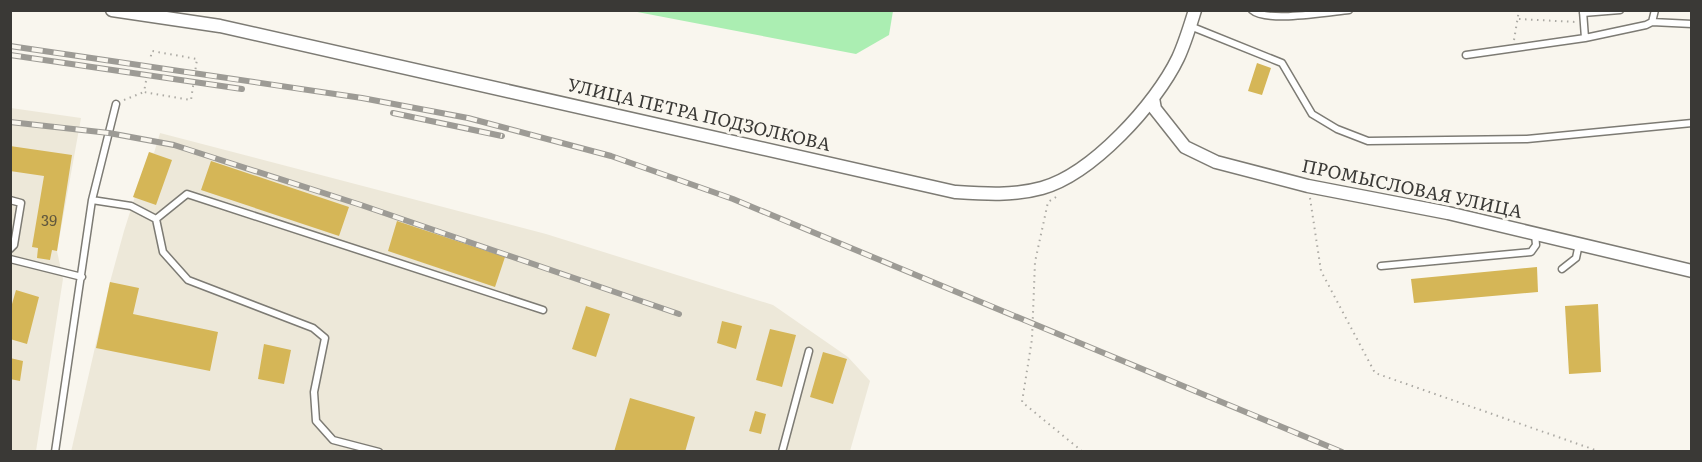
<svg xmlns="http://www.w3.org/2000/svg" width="1702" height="462" viewBox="0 0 1702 462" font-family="Literata,serif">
  <rect width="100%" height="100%" fill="#f9f6ee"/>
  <path fill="#ede8d9" d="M 11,108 L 81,118 L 57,251 L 63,279 L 36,451 L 11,452 Z
    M 160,133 L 546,234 L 773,305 L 848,357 L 870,381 L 850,451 L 71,452 L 110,282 L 124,231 L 149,152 L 154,153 Z"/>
  <path fill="#abeeb2" d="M 632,11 L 893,11 L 889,35 L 856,54 Z"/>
  <path fill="#d5b657" d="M 1257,63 L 1271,68 L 1262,95 L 1248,91 Z
    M 10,146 L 72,155 L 57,251 L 52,250 L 50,260 L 37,258 L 38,248 L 32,247 L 44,176 L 10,171 Z
    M 149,152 L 172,160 L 156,205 L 133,197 Z
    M 211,161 L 349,207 L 339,236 L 201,190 Z
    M 397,221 L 505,257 L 495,287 L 388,251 Z
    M 1537,267 L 1538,292 L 1414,303 L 1411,279 Z
    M 110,282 L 139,288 L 133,314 L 218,332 L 210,371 L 96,348 Z
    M 16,290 L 39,297 L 27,344 L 10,339 L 10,311 Z
    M 1598,304 L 1601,372 L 1569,374 L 1565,306 Z
    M 586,306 L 610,314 L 596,357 L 572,349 Z
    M 722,321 L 742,326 L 736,349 L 717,343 Z
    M 770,329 L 796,335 L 782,387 L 756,380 Z
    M 264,344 L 291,350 L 284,384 L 258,379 Z
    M 823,352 L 847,359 L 833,404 L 810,397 Z
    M 10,358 L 23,361 L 20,381 L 10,379 Z
    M 630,398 L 695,417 L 685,452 L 614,452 Z
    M 755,411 L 766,414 L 761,434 L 749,431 Z"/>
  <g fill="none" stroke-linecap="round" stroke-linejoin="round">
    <defs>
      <path id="lane" d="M 1252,10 C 1266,23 1329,12 1349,10
        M 1583,11 L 1585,38
        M 1583,13 L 1620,10
        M 1652,22 L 1692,24
        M 1190,26 L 1282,63 L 1312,114 L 1337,129 L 1368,141 L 1527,139 L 1692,123
        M 1466,55 L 1585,38 L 1646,25 L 1652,22 L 1655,10
        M 10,200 L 21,203 L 14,245 L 10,249
        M 92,200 L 131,206 L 156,219 L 163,252 L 188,280 L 313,328 L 325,338 L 314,392 L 316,421 L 333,440 L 379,452
        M 156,219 L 187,194 L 543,310
        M 10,259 L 82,277
        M 1381,266 L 1531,252 L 1536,245 L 1535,234
        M 1562,269 L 1576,258 L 1579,244
        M 55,452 L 92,200 L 116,104
        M 782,452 L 809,351"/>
      <path id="street" d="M 112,10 L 220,26 L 955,192 C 985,194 1013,196 1042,188 C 1092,174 1156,104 1178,58 C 1185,43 1190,26 1195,10
        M 1153,98 L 1155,109 L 1185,147 L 1216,162 L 1308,186 L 1448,213 L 1692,271"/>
    </defs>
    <use href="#lane" stroke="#7d7b74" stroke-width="9"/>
    <use href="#street" stroke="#7d7b74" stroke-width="15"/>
    <path stroke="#acaaa4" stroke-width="2" stroke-dasharray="1.5 4.5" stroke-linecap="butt" d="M 1519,19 L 1576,22
      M 1514,40 L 1519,10
      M 146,81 L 144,92 L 191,100 L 197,59 L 152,51 L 150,60
      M 124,100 L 144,92
      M 1056,197 L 1048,202 L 1035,262 L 1032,339 L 1022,402 L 1083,452
      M 1310,198 L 1321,271 L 1375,373 L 1601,452"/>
    <use href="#lane" stroke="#fff" stroke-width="6"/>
    <use href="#street" stroke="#fff" stroke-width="12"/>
    <defs>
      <path id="rail" d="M 10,46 L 362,98 L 468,118 L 611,156 L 733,199 L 1342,452
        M 10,55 L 242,89
        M 393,113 L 502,136
        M 10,122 L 109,133 L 174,145 L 361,205 L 679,314"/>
    </defs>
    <use href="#rail" stroke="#9d9b95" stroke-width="6"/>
    <use href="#rail" stroke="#f9f6ee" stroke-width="4" stroke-dasharray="11" stroke-linecap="butt"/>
  </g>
  <g text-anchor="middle" stroke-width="6" stroke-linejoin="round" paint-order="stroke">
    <g font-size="15" fill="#61583e">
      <text x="49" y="226">39</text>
    </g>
    <g font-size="18" fill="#3a3936" stroke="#f9f6ee">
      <text transform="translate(699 115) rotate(13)" y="6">УЛИЦА ПЕТРА ПОДЗОЛКОВА</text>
      <text transform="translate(1412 189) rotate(12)" y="6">ПРОМЫСЛОВАЯ УЛИЦА</text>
    </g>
  </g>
  <rect width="1702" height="462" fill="none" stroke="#3a3936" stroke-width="24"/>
</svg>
